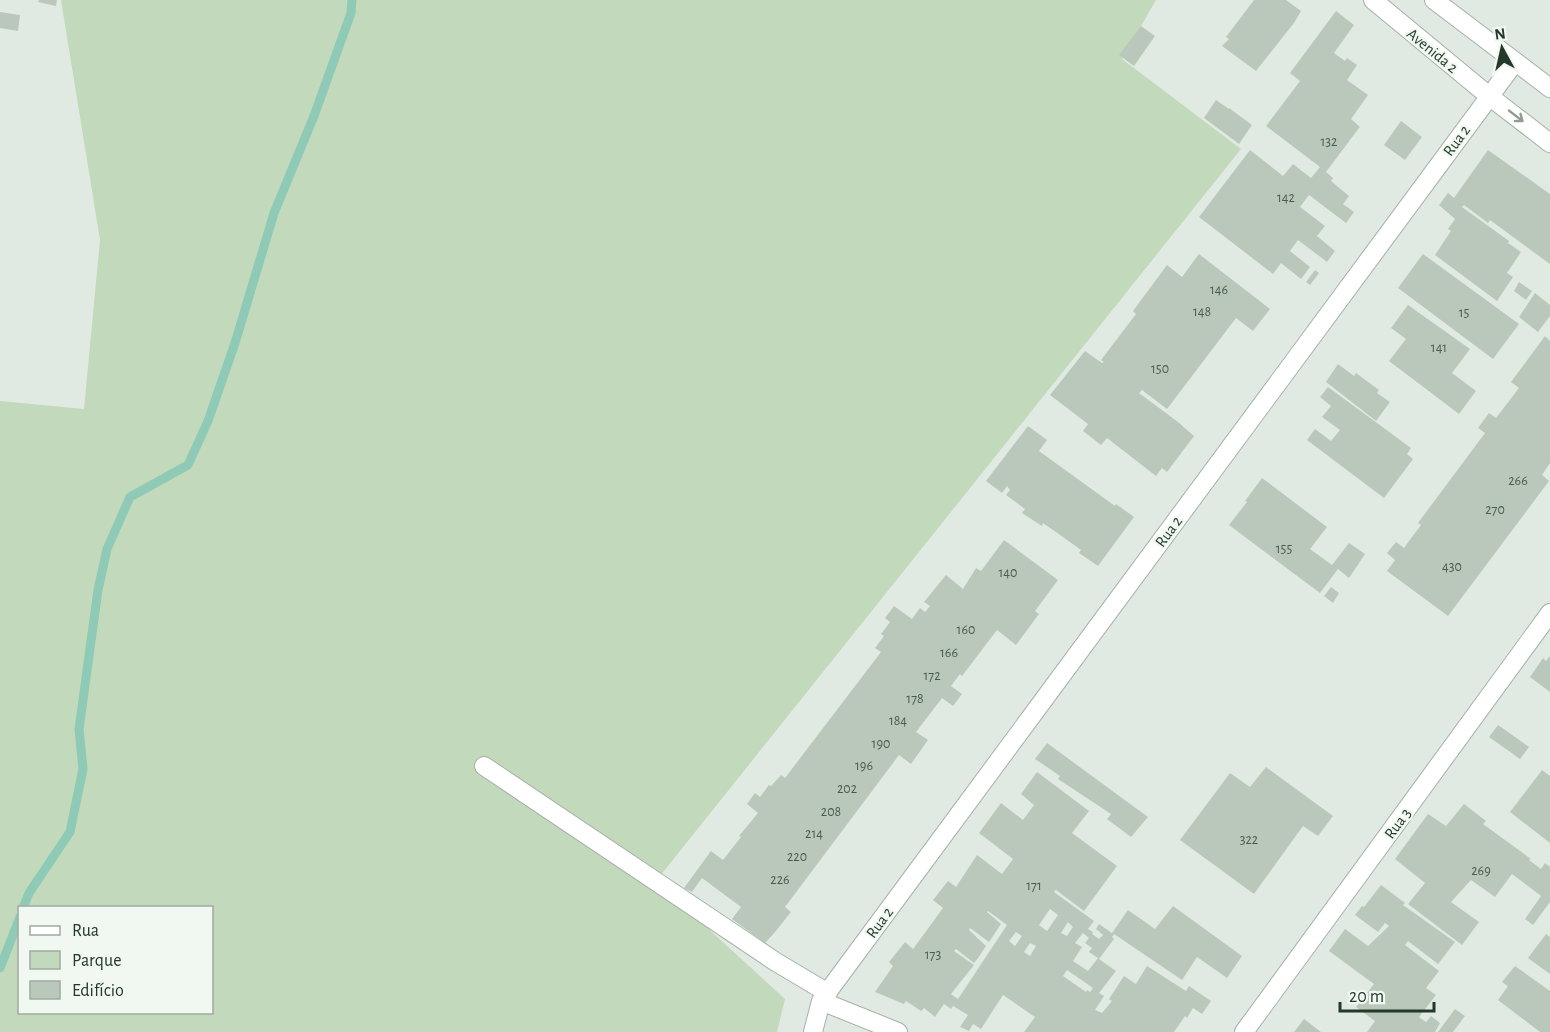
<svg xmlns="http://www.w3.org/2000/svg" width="1550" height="1032" viewBox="0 0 1550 1032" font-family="'Alegreya Sans',sans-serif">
  <rect width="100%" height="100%" fill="#e1eae2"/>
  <path fill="#c2d9bc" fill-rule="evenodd" d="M 61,0 L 1156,0 L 1122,59 L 1241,149 L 656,881 L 785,999 L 777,1032 L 0,1032 L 0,401 L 84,409 L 100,240 ZM 20,908 L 212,908 L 212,1012 L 20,1012 Z"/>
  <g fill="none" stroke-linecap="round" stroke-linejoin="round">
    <path stroke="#8ecab6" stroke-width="9" d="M 23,908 L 29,893 L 70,832 L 83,769 L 79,729 L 98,590 L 107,549 L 130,497 L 188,465 L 208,421 L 235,343 L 274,213 L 314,116 L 351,13 L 352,0
      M 0,968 L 20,917"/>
  </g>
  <path fill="#bac8bc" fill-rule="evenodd" d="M 39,0 L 57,0 L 56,6 L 38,2 Z
    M 1254,0 L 1286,0 L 1301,11 L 1294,23 L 1256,71 L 1222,46 L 1229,39 L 1226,37 Z
    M 1336,11 L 1354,25 L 1334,53 L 1345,61 L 1347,58 L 1357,65 L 1347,80 L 1368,95 L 1351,119 L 1360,127 L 1359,128 L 1326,172 L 1333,178 L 1331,181 L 1349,196 L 1343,204 L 1354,212 L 1346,223 L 1309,195 L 1300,207 L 1325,226 L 1317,236 L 1335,251 L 1327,262 L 1298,240 L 1290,251 L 1310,267 L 1301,279 L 1281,263 L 1273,274 L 1199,217 L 1250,150 L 1283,176 L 1293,164 L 1311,178 L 1320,167 L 1266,126 L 1300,81 L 1290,73 Z
    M 0,12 L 20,15 L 18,31 L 0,28 Z
    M 1141,26 L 1155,36 L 1134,66 L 1119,55 Z
    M 1216,100 L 1229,109 L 1229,108 L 1252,125 L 1239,144 L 1204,118 Z
    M 1401,121 L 1422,137 L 1405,160 L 1384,145 Z
    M 1488,150 L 1550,194 L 1550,264 L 1490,220 L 1488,223 L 1464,205 L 1462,207 L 1509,241 L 1508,243 L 1521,252 L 1507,273 L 1513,277 L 1497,301 L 1435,255 L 1451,231 L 1448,229 L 1455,219 L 1439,205 L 1448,193 L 1454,198 Z
    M 1199,254 L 1270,309 L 1253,331 L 1236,318 L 1167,409 L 1142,390 L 1139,393 L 1178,422 L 1194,436 L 1167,472 L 1162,468 L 1156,476 L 1107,438 L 1101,445 L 1083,431 L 1088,424 L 1050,395 L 1085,351 L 1102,363 L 1104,362 L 1101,360 L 1136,314 L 1133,311 L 1167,265 L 1182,277 Z
    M 1423,254 L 1519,324 L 1493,359 L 1398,288 Z
    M 1315,270 L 1319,273 L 1310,285 L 1306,282 Z
    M 1519,282 L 1532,291 L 1526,300 L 1514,291 Z
    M 1535,293 L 1550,305 L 1550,316 L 1538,332 L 1519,317 Z
    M 1408,305 L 1470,349 L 1452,373 L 1476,391 L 1459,414 L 1389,361 L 1406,339 L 1391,328 Z
    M 1545,336 L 1550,341 L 1550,463 L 1542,475 L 1549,481 L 1448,616 L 1387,571 L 1395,560 L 1387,553 L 1396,542 L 1404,548 L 1412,537 L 1421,525 L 1418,523 L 1485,433 L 1478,428 L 1489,413 L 1496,418 L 1519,388 L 1511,382 Z
    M 1338,364 L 1354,376 L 1356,373 L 1379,390 L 1377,393 L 1390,402 L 1376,421 L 1326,382 Z
    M 1328,387 L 1411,448 L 1407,454 L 1413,459 L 1384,498 L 1307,440 L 1315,429 L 1331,441 L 1340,430 L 1322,417 L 1331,406 L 1320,397 Z
    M 1028,426 L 1047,440 L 1039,451 L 1115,506 L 1116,504 L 1134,517 L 1098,566 L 1079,553 L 1081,550 L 1063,537 L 1043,523 L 1042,526 L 1022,513 L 1025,509 L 1006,495 L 1010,490 L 1007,486 L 1002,493 L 986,481 Z
    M 1262,478 L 1327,527 L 1310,549 L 1332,565 L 1349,543 L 1365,554 L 1349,578 L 1338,569 L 1320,593 L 1229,525 L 1247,502 L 1245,501 Z
    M 1004,540 L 1058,580 L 1035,611 L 1039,614 L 1016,645 L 997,630 L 962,676 L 960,674 L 951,686 L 962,694 L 953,706 L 942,698 L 916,732 L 928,740 L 911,764 L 899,755 L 785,907 L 791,912 L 775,932 L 765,943 L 732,919 L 741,907 L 702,878 L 692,892 L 684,888 L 711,851 L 723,860 L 741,837 L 739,836 L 758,813 L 747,804 L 755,793 L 760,797 L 769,785 L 771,786 L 781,775 L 785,778 L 881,652 L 875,648 L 884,636 L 881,634 L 890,622 L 885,618 L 894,606 L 912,619 L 920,608 L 925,612 L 930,606 L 924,602 L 946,575 L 963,589 L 976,568 L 981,571 Z
    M 1331,587 L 1339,593 L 1333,603 L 1324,596 Z
    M 1550,656 L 1550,692 L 1530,677 L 1543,658 L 1546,661 Z
    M 1498,725 L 1529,747 L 1520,759 L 1489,737 Z
    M 1047,743 L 1148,817 L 1131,837 L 1107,819 L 1111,814 L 1058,779 L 1060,776 L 1035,759 Z
    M 1266,767 L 1333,816 L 1318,836 L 1303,826 L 1254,894 L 1180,840 L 1230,773 L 1250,787 Z
    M 1542,770 L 1550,776 L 1550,843 L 1510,812 Z
    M 1037,772 L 1089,811 L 1072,833 L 1117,866 L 1084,911 L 1056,890 L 1054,892 L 1094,921 L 1088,929 L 1093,932 L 1092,934 L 1099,939 L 1103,935 L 1096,929 L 1099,924 L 1112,933 L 1128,910 L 1155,929 L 1173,906 L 1242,956 L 1227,978 L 1197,957 L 1182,980 L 1114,934 L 1112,937 L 1114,939 L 1099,959 L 1116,971 L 1099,993 L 1104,996 L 1095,1010 L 1102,1013 L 1112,1001 L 1109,999 L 1124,976 L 1136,984 L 1147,966 L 1186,991 L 1189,986 L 1211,1001 L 1202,1014 L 1193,1008 L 1187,1018 L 1185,1016 L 1174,1032 L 1024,1032 L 1035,1017 L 1003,995 L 981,1029 L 973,1024 L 969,1031 L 960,1027 L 968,1015 L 953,1006 L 951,1009 L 944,1004 L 935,1017 L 924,1008 L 921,1011 L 906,1001 L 904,1004 L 875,992 L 893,966 L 889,962 L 905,942 L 913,949 L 943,908 L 933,900 L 948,881 L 956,887 L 977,855 L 1002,874 L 1013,859 L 979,833 L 1001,803 L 1023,820 L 1034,805 L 1021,794 ZM 1050,909 L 1058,915 L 1047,931 L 1039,925 ZM 988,911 L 1007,925 L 958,999 L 951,994 L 974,965 L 954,951 L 956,949 L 974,963 L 978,958 L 986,946 L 969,930 L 970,928 L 989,942 L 1001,924 L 987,912 ZM 1068,922 L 1073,927 L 1067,936 L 1061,933 ZM 1016,932 L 1022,936 L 1015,946 L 1009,941 ZM 1083,933 L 1089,938 L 1085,943 L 1092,948 L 1089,952 L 1098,958 L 1088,971 L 1073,961 L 1082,947 L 1075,943 ZM 1030,943 L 1036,946 L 1030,956 L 1024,952 ZM 1067,970 L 1093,988 L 1090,992 L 1087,990 L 1086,992 L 1063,976 Z
    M 1464,804 L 1486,821 L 1483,824 L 1531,859 L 1529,860 L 1541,869 L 1545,863 L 1550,867 L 1550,902 L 1533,925 L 1525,919 L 1541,896 L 1512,874 L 1495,897 L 1471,880 L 1451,902 L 1479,922 L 1462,945 L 1408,904 L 1425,883 L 1395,859 L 1428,814 L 1446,826 Z
    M 1381,885 L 1405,903 L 1403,905 L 1455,942 L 1438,964 L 1408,941 L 1405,945 L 1439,971 L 1426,988 L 1436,995 L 1419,1017 L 1426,1022 L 1431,1016 L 1440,1023 L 1435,1032 L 1367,1032 L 1375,1021 L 1356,1007 L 1374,984 L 1329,951 L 1345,929 L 1368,946 L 1389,926 L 1385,923 L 1378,932 L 1355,915 L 1362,906 L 1364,907 Z
    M 1546,934 L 1550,937 L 1550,974 L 1528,958 Z
    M 1515,966 L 1550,991 L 1550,1032 L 1540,1032 L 1498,1000 L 1508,986 L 1502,982 Z
    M 1455,1009 L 1465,1016 L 1453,1032 L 1438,1032 Z
    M 1304,1019 L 1321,1032 L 1294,1032 Z"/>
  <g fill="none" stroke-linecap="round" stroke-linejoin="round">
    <defs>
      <path id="minor" d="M 1373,0 L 1489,96 L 1550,143
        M 1434,0 L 1550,88
        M 484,766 L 776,962 L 828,993
        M 821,1001 L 898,1032
        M 813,1032 L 821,1001 L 1515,62
        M 1244,1032 L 1550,613"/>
    </defs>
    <use href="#minor" stroke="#a4b1a7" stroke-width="20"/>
    <use href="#minor" stroke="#fff" stroke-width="18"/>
  </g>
  <defs><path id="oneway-shaft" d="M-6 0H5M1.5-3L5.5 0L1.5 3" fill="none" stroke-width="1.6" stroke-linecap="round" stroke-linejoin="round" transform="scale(1.5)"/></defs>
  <use stroke="#919c94" href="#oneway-shaft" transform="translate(1516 116) rotate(38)"/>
  <g text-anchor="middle" stroke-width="4.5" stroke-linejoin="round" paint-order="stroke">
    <g font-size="14" fill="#495d4e">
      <text x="1329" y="146">132</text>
      <text x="1286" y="202">142</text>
      <text x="1219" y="294">146</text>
      <text x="1202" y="316">148</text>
      <text x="1464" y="317">15</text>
      <text x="1439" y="352">141</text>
      <text x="1160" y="373">150</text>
      <text x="1518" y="485">266</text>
      <text x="1495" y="514">270</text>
      <text x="1284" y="553">155</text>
      <text x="1452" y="571">430</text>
      <text x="1008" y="577">140</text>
      <text x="966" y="634">160</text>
      <text x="949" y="657">166</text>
      <text x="932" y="680">172</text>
      <text x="915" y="703">178</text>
      <text x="898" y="725">184</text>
      <text x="881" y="748">190</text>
      <text x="864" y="770">196</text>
      <text x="847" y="793">202</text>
      <text x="831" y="816">208</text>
      <text x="814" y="838">214</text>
      <text x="1249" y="844">322</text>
      <text x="797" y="861">220</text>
      <text x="1481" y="875">269</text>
      <text x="780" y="884">226</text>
      <text x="1034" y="890">171</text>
      <text x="933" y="959">173</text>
    </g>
    <g font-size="16" fill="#233929" stroke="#f1f7f1">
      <text transform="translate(1433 50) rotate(39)" y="6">Avenida 2</text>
      <text transform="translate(1456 140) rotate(-54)" y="6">Rua 2</text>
      <text transform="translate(1168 531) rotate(-54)" y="6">Rua 2</text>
      <text transform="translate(1397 823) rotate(-54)" y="6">Rua 3</text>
      <text transform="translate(879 922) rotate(-54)" y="6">Rua 2</text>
    </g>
  </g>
  <rect x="18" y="906" width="195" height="108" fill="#f1f7f1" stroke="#9faba1" stroke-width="1.5"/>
  <rect x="30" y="926" width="30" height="9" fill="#ffffff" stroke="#9faba1" stroke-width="1.5"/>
  <text x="72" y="936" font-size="18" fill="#233929">Rua</text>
  <rect x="30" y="951" width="30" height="18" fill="#c2d9bc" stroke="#9faba1" stroke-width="1.5"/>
  <text x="72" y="966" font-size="18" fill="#233929">Parque</text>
  <rect x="30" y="981" width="30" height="18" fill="#bac8bc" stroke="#9faba1" stroke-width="1.5"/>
  <text x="72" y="996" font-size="18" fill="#233929">Edifício</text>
  <g transform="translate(1502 48) rotate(352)" stroke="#f1f7f1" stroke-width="4.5" paint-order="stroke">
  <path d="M0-4.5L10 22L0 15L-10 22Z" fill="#233929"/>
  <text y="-9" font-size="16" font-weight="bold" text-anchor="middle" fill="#233929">N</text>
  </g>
  <path d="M1340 1002v9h94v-9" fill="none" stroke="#233929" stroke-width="3"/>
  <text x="1349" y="1002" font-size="18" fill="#233929" stroke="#f1f7f1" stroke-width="4.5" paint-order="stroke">20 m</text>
</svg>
